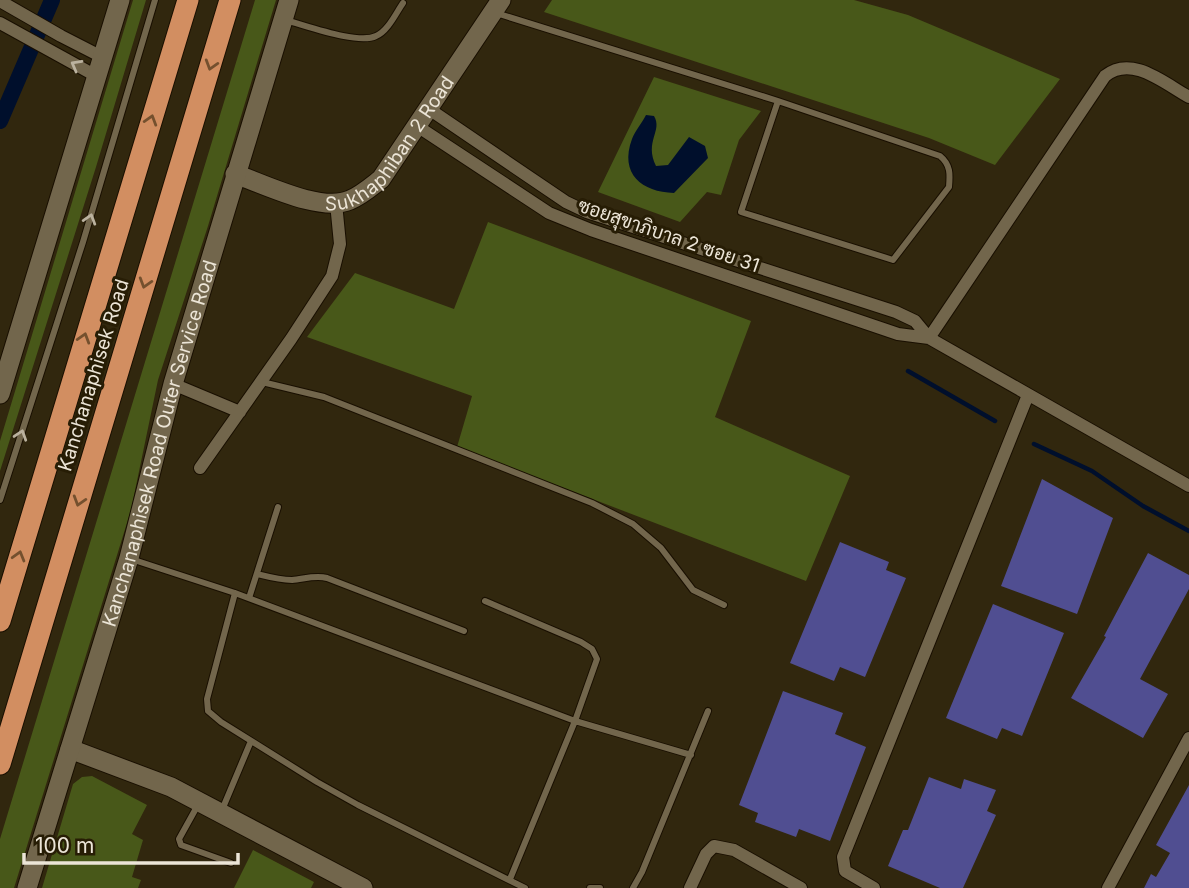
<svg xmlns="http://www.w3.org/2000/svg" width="1189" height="888" viewBox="0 0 1189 888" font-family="Inter,Sarabun,sans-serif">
  <rect width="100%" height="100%" fill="#31270e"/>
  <path fill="#485819" d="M 133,0 L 146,0 L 96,167 L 0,471 L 0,441 Z
    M 255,0 L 276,0 L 208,226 L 158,380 L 131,510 L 14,888 L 0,888 L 0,839 Z
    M 552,0 L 854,0 L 908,15 L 1060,79 L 995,165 L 929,138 L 544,12 Z
    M 654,77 L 761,111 L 739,140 L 721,195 L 707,192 L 680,222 L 598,192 Z
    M 488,222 L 751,321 L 715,417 L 850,476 L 806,581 L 457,447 L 472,396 L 307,337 L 355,273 L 454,309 Z
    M 92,776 L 147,805 L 132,834 L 143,840 L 132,877 L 141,880 L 138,888 L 42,888 L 73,784 L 82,777 Z
    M 253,850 L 314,882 L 311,888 L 234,888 Z"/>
  <path fill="#000f2c" d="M 646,115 L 654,116 C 663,131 644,141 656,166 L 668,165 L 689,137 L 705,146 L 708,158 L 674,193 C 642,192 619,174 632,139 C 635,131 642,123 646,115 Z"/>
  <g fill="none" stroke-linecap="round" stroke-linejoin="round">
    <path stroke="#000f2c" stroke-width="4.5" d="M 908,371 L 995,421
      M 1034,444 L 1092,471 L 1143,506 L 1189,531"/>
    <path stroke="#000f2c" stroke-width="16" d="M 0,121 L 52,0"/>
  </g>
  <path fill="#504e91" d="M 1042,479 L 1113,518 L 1077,614 L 1001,586 Z
    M 840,542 L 889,562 L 886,570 L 906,578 L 865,677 L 840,667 L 834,681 L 790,663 Z
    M 1148,553 L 1189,575 L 1189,589 L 1140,679 L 1168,694 L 1143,738 L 1071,698 L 1106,637 L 1104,636 Z
    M 993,604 L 1064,633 L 1022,736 L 1002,728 L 997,739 L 946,718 Z
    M 783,691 L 843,713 L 835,734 L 866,747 L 830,841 L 799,829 L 796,837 L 755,822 L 758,813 L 739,805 Z
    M 929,777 L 961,789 L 964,779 L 996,790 L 987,811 L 996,815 L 963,888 L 940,888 L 888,866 L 903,830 L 908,830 Z
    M 1189,785 L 1189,888 L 1144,888 L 1151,874 L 1156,877 L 1170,853 L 1156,845 Z"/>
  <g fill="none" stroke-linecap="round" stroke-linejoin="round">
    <defs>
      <path id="lane" d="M 496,13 L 778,101 L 940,156 C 951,165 950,175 949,187 L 893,260 L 741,212 L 778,101
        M 285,20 C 305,25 358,45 376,36 C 388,31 396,13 403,3
        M 262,382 L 324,397 L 592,503 L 633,524 L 661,548 L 693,590 L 724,605
        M 0,500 L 83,242 L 155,0
        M 131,559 L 235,593 L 575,721 L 691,755
        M 257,574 C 269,577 280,580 292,580 C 304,579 315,575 327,578 L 464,631
        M 235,593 L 207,699 L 208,711 L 221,722 L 317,782 L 358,805 L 525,888
        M 249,598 L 278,507
        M 485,601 L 581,642 L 592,649 L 597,659 L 575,721 L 510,879
        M 199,803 L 179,839 L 181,845 L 231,863
        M 222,810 L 251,741
        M 590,888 L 600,888
        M 633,888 L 642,872 L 708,711"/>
      <path id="street" d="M 0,1 L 61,36 L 104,58
        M 0,23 L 98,77
        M 429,109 L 566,202 L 587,212 L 896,312 L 915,321 L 929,338 L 1189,486
        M 417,126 L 549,213 L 591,230 L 898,334 L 929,338
        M 929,338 L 1105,76 C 1132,54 1165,84 1189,97
        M 173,384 L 240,412
        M 200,468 L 291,339 L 332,276 L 340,244 L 336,203
        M 690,888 L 706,854 L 714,846 L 734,850 L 801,888
        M 874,888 L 845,871 L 843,857 L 1028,395
        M 1108,888 L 1189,738"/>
      <g id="secondary">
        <path id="s1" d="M 235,174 C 264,184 321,213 350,200 C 362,195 372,186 381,179 L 501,0"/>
        <path d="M 0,394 L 120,0"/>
        <path d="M 70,749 L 171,787 L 363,888"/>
        <path id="s2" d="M 27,888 L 129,558 L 173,384 L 289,0"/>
      </g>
      <path id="highway" d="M 0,621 L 188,0
        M 0,764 L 230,0"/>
    </defs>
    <use href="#lane" stroke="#190f00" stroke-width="8"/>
    <use href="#street" stroke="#190f00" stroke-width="14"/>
    <use href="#secondary" stroke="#190f00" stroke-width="21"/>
    <use href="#highway" stroke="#190f00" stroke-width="23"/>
    <use href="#lane" stroke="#72664c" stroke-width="6"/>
    <use href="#street" stroke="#72664c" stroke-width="12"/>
    <use href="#secondary" stroke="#72664c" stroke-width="19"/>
    <use href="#highway" stroke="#d28e61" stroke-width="21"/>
  </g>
  <defs><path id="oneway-chevron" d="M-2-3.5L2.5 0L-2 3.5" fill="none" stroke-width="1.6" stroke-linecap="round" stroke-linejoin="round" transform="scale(1.75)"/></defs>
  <g stroke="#bbb29f">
    <use href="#oneway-chevron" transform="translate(76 65) rotate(-151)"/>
    <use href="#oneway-chevron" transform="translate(90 219) rotate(-73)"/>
    <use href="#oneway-chevron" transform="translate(21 435) rotate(-72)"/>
  </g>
  <g stroke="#74502e">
    <use href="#oneway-chevron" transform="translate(211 65) rotate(107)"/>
    <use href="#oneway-chevron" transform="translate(151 120) rotate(-73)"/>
    <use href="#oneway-chevron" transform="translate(145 283) rotate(107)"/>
    <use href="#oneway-chevron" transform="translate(84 338) rotate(-73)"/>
    <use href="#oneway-chevron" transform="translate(79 501) rotate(107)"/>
    <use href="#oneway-chevron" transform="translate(19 556) rotate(-74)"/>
  </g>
  <g text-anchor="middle" stroke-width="6" stroke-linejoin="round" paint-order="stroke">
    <g font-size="19" fill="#ece5d7" stroke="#271d05">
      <text dy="7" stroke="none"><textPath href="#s1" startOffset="187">Sukhaphiban 2 Road</textPath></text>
      <text transform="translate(669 235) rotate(19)" y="7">ซอยสุขาภิบาล 2 ซอย 31</text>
      <text transform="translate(93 375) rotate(-73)" y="7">Kanchanaphisek Road</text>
      <text dy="7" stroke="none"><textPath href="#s2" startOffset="464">Kanchanaphisek Road Outer Service Road</textPath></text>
    </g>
  </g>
  <path d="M24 853v10h214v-10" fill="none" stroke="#ece5d7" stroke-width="3.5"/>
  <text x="35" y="853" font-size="21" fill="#ece5d7" stroke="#271d05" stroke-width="5" paint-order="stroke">100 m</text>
</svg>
